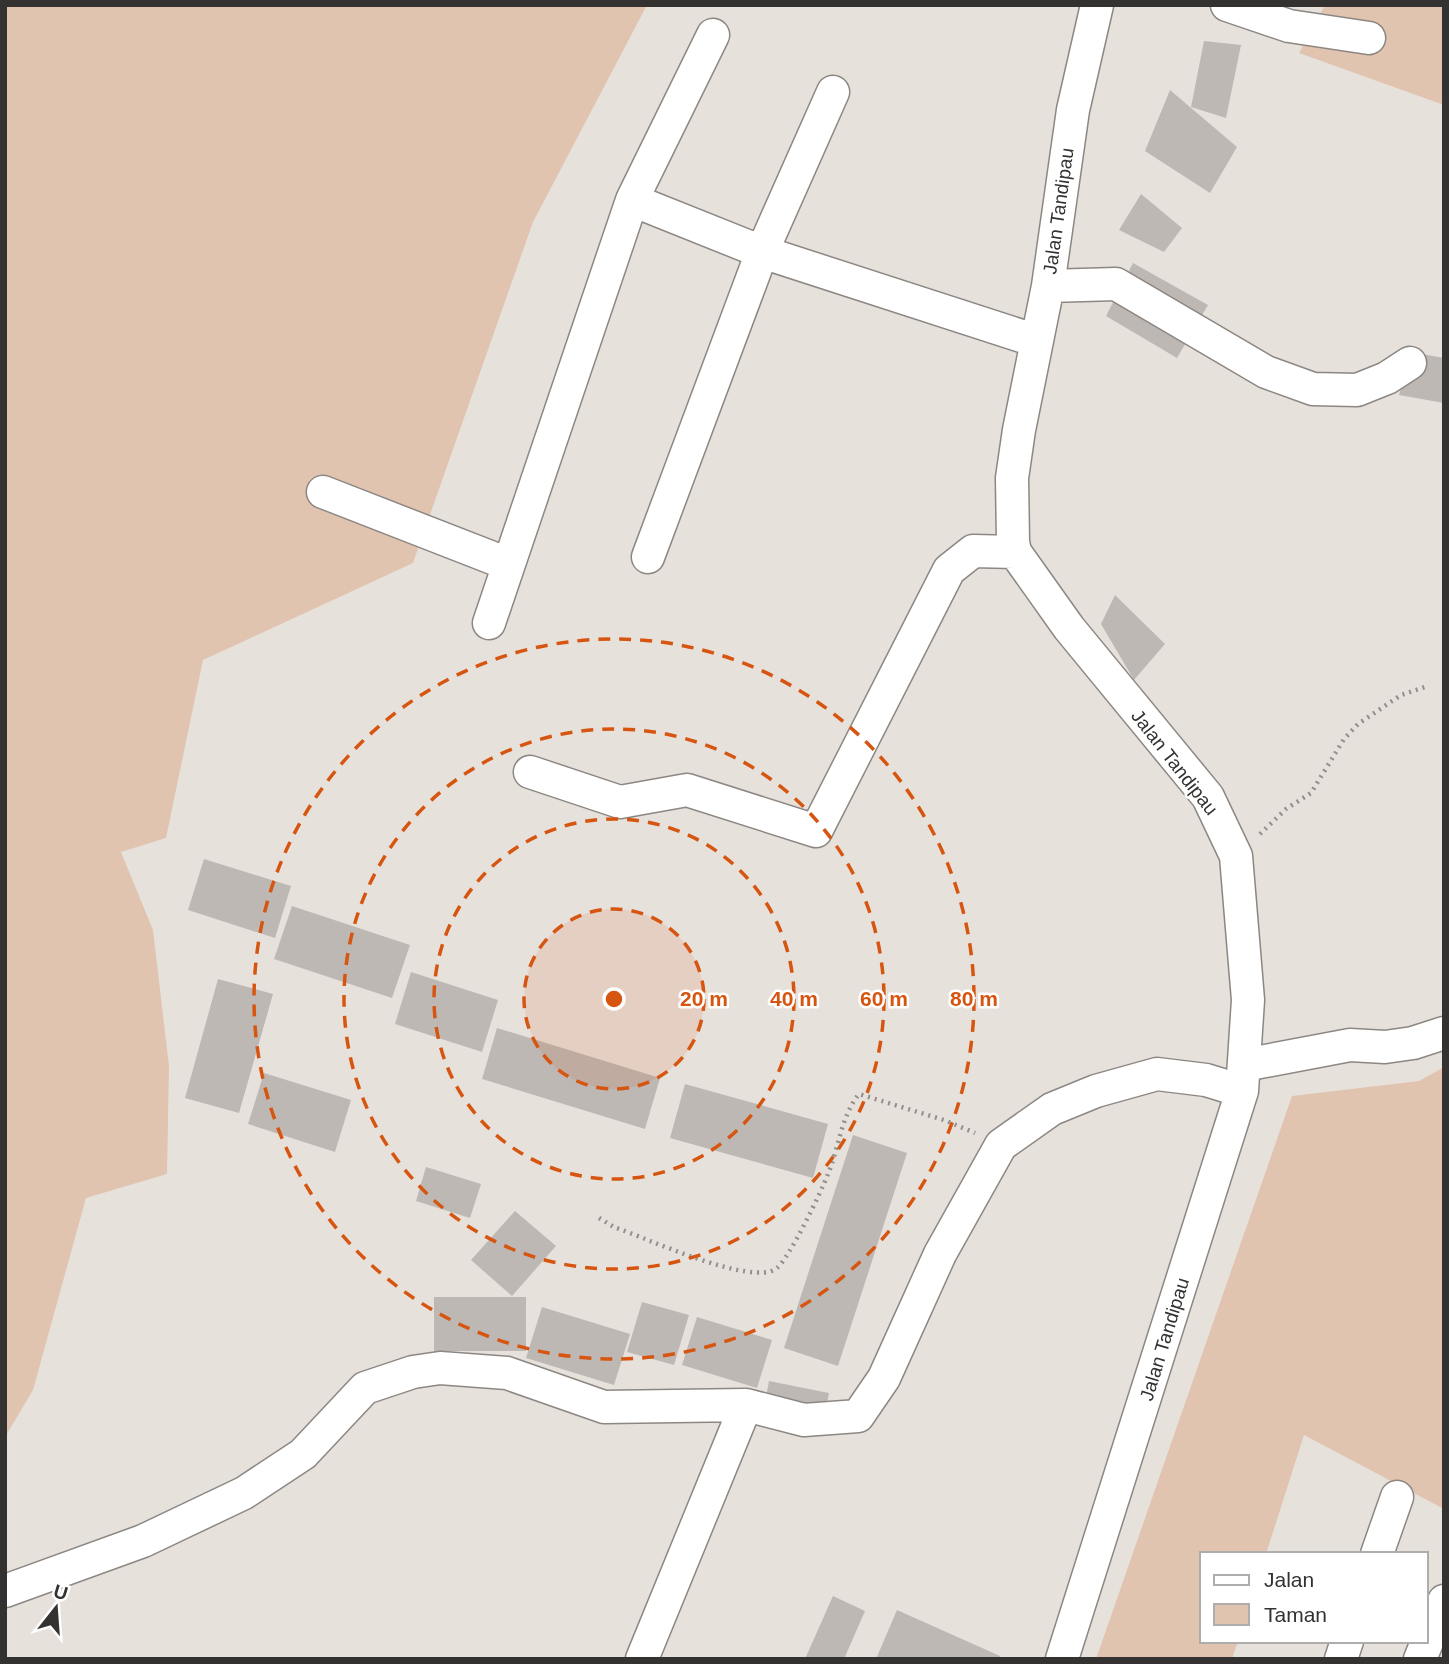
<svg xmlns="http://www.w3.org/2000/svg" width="1449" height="1664" viewBox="0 0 1449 1664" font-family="Arial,sans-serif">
  <rect width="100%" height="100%" fill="#e7e1dc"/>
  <path fill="#e1c4af" d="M 5,5 L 647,5 L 533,222 L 413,563 L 203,660 L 166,838 L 121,852 L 153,930 L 169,1066 L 167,1174 L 86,1198 L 33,1390 L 5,1437 Z
    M 1325,5 L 1444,5 L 1444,105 L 1299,53 Z
    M 1444,1067 L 1444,1509 L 1304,1435 L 1266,1554 L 1202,1554 L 1202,1641 L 1238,1641 L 1232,1659 L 1096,1659 L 1292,1096 L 1419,1081 Z"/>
  <path fill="#beb8b4" d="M 1204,41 L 1241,45 L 1226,118 L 1191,107 Z
    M 1170,90 L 1237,147 L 1210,193 L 1145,151 Z
    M 1141,194 L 1182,228 L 1164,252 L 1119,230 Z
    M 1133,263 L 1208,305 L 1177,358 L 1106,316 Z
    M 1405,351 L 1444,358 L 1444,403 L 1399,395 L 1404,378 Z
    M 1115,595 L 1165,644 L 1134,680 L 1101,624 Z
    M 204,859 L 291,886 L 275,938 L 188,910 Z
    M 292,906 L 410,945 L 392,998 L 274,959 Z
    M 411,972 L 498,1000 L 482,1052 L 395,1024 Z
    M 218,979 L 273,994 L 239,1113 L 185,1098 Z
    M 497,1028 L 660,1078 L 645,1129 L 482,1079 Z
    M 264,1073 L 351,1100 L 335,1152 L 248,1124 Z
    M 685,1084 L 828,1124 L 813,1178 L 670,1138 Z
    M 853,1135 L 907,1153 L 838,1366 L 784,1348 Z
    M 426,1167 L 481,1184 L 470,1218 L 416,1201 Z
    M 515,1211 L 556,1246 L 512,1296 L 471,1260 Z
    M 434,1297 L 526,1297 L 526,1351 L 434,1351 Z
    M 642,1302 L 689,1315 L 674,1365 L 627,1352 Z
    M 542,1307 L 630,1334 L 614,1385 L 526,1358 Z
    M 697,1317 L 772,1340 L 757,1388 L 682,1365 Z
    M 769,1381 L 829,1393 L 826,1409 L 766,1397 Z
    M 833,1596 L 865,1611 L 844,1659 L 805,1659 Z
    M 897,1610 L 1000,1656 L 999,1659 L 876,1659 Z"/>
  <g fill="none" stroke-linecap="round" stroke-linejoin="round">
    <defs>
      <path id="minor" d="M 1227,5 L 1289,26 L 1369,38
        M 713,35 L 632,200 L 762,252 L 1037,341
        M 1048,286 L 1116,284 L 1266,372 L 1313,389 L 1357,390 L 1387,378 L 1410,363
        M 323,492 L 508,564
        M 648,557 L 762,252 L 833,92
        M 489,623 L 632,200
        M 530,772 L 620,802 L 687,790 L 816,831 L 949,570 L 973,551 L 1015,552
        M 1244,1065 L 1350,1045 L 1385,1047 L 1413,1043 L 1444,1033
        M 1377,1554 L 1397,1497
        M 5,1591 L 143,1541 L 244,1493 L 303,1454 L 365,1388 L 413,1372 L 440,1368 L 507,1373 L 604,1407 L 746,1405 L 804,1420 L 858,1416 L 884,1378 L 940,1254 L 1001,1145 L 1052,1109 L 1096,1091 L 1157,1074 L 1206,1080 L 1242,1091
        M 642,1659 L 746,1405
        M 1062,1659 L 1242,1091 L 1248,1000 L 1236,856 L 1208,797 L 1069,628 L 1015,552 L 1013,542 L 1012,478 L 1019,430 L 1048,286 L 1073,110 L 1097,5
        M 1341,1659 L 1347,1641
        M 1420,1659 L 1444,1601"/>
    </defs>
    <use href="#minor" stroke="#8d8783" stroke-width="35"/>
    <path stroke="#938f8c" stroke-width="4.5" stroke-dasharray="2 5" stroke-linecap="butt" d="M 1260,834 L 1286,809 L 1311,793 L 1344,739 L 1358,724 L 1401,695 L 1425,687
      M 599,1218 L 614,1227 C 644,1237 753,1288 777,1268 C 790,1257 821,1192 828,1174 C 839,1148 841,1116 859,1094 L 944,1120 L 975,1133"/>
    <use href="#minor" stroke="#fff" stroke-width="32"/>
  </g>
  <circle cx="614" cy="999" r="90" fill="#d65510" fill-opacity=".12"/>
  <g fill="none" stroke="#d65510" stroke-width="3.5" stroke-dasharray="12 9">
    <circle cx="614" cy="999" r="90"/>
    <circle cx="614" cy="999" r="180"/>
    <circle cx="614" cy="999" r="270"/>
    <circle cx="614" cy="999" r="360"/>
  </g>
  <g text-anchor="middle" stroke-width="5" stroke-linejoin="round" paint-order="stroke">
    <g font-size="19" fill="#343230" stroke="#fff">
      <text transform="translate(1058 211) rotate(-82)" y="7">Jalan Tandipau</text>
      <text transform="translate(1175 762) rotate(52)" y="7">Jalan Tandipau</text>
      <text transform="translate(1164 1339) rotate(-73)" y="7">Jalan Tandipau</text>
    </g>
  </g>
  <circle cx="614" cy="999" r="10" fill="#d65510" stroke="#fff" stroke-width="3.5"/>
  <g font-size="21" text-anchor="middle" font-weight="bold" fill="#d65510" stroke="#fff" stroke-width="5" stroke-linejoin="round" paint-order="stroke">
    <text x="704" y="1006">20 m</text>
    <text x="794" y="1006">40 m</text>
    <text x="884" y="1006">60 m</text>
    <text x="974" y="1006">80 m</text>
  </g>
  <rect width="1449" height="1664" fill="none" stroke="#343230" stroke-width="14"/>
  <rect x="1200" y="1552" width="228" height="91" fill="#ffffff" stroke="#aeadac" stroke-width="2"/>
  <rect x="1214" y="1575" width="35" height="10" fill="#ffffff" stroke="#aeadac" stroke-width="2"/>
  <text x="1264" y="1587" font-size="21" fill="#343230">Jalan</text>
  <rect x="1214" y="1604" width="35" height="21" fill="#e1c4af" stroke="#aeadac" stroke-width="2"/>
  <text x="1264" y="1622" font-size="21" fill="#343230">Taman</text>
  <g transform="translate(56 1608) rotate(17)" stroke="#ffffff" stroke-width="5" paint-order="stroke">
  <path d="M0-5L12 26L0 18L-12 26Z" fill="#343230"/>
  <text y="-10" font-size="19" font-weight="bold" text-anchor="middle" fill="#343230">U</text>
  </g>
</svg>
